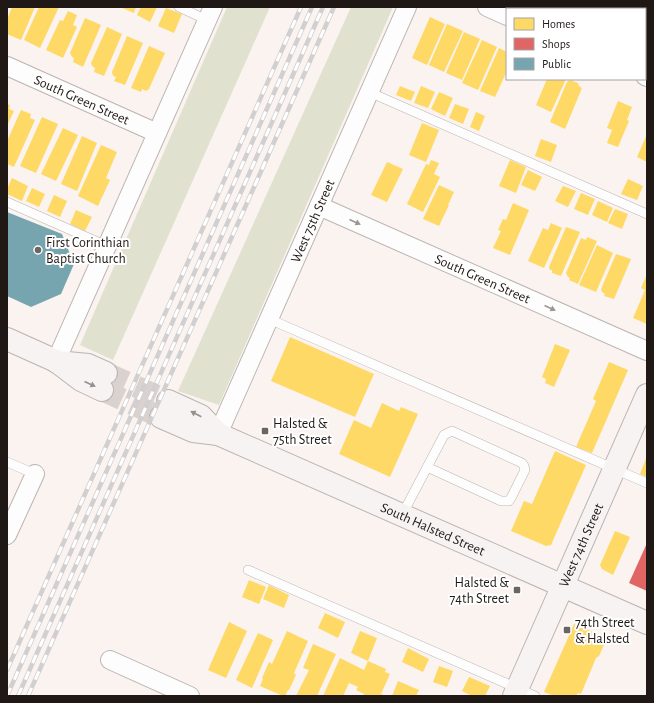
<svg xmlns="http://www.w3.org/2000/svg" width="654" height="703" viewBox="0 0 654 703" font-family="'Alegreya Sans',sans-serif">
  <rect width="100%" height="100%" fill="#faf3f0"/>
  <path fill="#e1e1cf" d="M 227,7 L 270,7 L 113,360 L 80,345 Z
    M 351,7 L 393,7 L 219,405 L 178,391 Z"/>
  <path fill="#ffd966" d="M 12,7 L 35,7 L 21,40 L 7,34 L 7,20 Z
    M 39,7 L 59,7 L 40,48 L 24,40 Z
    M 120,7 L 136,7 L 134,13 Z
    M 141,7 L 157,7 L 150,22 L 137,15 Z
    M 600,7 L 618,7 L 617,9 L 599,9 Z
    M 621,7 L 639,7 L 638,9 L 620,9 Z
    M 166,8 L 182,14 L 174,33 L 158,26 Z
    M 68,11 L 77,15 L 73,25 L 77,27 L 63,58 L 46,50 L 60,20 L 63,21 Z
    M 430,17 L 445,24 L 427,65 L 412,58 Z
    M 85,18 L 101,25 L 83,67 L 73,62 L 74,58 L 72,57 L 70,53 Z
    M 447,24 L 463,31 L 444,72 L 429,65 Z
    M 107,27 L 122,34 L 104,76 L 94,72 L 95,68 L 92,66 L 91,63 Z
    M 464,32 L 480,39 L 462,80 L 446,73 Z
    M 127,36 L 143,43 L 125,85 L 114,81 L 116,77 L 113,76 L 112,72 Z
    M 482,40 L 497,47 L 478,90 L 462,83 Z
    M 149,46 L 165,53 L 149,89 L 146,91 L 142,89 L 141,92 L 131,88 Z
    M 499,48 L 507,52 L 507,71 L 495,97 L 480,91 Z
    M 547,79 L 566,79 L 551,112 L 536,105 Z
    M 570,80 L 578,83 L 579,86 L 582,88 L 565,129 L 550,122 L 567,82 Z
    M 400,86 L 415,92 L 411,101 L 396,95 Z
    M 421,86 L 435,92 L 428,108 L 414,103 Z
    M 439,92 L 453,98 L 445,116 L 431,109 Z
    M 618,101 L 632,107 L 627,120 L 629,121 L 618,147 L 607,143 L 612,130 L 607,128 Z
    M 7,104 L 10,105 L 9,109 L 14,111 L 7,126 Z
    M 455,104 L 469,109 L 463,124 L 449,118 Z
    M 21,110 L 31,114 L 30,118 L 35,120 L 14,167 L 7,164 L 7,141 Z
    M 476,112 L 485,116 L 479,131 L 470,127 Z
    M 42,117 L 58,124 L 36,173 L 20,166 Z
    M 422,123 L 439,130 L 426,162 L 409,155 Z
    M 63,128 L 78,135 L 56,181 L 41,174 Z
    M 647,134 L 647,162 L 637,157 Z
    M 82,136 L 97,143 L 77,191 L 61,184 Z
    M 541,139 L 557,145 L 551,162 L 535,156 Z
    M 101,145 L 117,152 L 106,178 L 110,180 L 98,206 L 78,196 Z
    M 431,160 L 439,163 L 434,174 L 440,177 L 423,212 L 407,204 L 426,164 L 429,165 Z
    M 510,160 L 526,167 L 516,193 L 499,186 Z
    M 387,162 L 403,169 L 387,202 L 371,195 Z
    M 528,170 L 542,177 L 535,191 L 521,185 Z
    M 12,178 L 28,186 L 22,201 L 7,194 L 7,189 Z
    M 628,179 L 643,186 L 637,200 L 621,194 Z
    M 439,185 L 454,192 L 448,205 L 449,205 L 439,226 L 423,219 Z
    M 563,186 L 576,191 L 568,207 L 555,201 Z
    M 32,188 L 45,194 L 39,207 L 26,201 Z
    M 581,193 L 595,199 L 588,215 L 574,209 Z
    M 54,195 L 67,201 L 60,217 L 47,211 Z
    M 598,201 L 613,208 L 607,222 L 592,215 Z
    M 513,203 L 529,210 L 510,255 L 493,248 L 501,231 L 498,230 L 503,219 L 506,220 Z
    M 615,209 L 628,214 L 622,229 L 608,223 Z
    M 76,210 L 92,217 L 85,231 L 70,224 Z
    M 551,223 L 562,228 L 544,268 L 528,261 L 543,228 L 548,230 Z
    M 566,227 L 580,232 L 561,276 L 552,273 L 552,270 L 550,270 L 549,267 Z
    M 587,237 L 597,241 L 578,284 L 569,280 L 570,278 L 568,277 L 566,273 L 581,238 L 586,240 Z
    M 597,245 L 613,253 L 596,292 L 579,285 Z
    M 616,254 L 631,259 L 614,299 L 604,296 L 605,294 L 602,292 L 601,289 Z
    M 647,274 L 647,324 L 633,318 L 645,290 L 641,288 Z
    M 290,337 L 374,374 L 355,417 L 271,381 Z
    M 555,344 L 570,350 L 554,387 L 545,383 L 546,379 L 542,377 Z
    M 609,362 L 628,370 L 592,453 L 576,447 L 596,401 L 593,399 Z
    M 382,403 L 399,411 L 401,407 L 418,414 L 390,477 L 339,454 L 354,420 L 371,428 Z
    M 555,451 L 586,465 L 551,545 L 546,546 L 511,531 L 524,501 L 532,504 Z
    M 647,456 L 647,477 L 640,474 Z
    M 615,531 L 630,537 L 613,575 L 602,569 L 600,565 Z
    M 249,580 L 266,587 L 259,604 L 242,597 Z
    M 269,585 L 289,595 L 284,608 L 263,599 Z
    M 325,613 L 345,622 L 338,638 L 318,628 Z
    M 229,622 L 247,631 L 226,678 L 208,670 Z
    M 574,624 L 607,638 L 599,656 L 596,658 L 581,694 L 578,693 L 576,696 L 554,696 L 544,692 Z
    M 287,631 L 308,641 L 294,673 L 296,675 L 289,690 L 288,690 L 285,696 L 283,696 L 260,686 L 263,679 L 262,678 L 269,662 L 272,664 Z
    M 360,631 L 377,638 L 368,661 L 351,653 Z
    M 258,633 L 273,640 L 252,688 L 236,680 Z
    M 313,644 L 336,654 L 317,696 L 296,696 L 309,670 L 303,668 Z
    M 408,648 L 429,659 L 423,672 L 402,662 Z
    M 340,658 L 364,670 L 368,661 L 386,669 L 385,672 L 390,674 L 381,694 L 386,696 L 363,696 L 364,694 L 356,690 L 358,687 L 349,683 L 343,696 L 323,696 Z
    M 439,666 L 453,671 L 447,687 L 433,682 Z
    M 469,677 L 490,686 L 485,696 L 472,696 L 462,691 Z
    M 398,681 L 419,690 L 416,696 L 392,696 Z"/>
  <path fill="#e06666" d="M 647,543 L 647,591 L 629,583 Z"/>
  <path fill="#76a5af" d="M 7,212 L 62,234 L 74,264 L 61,294 L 31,307 L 7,296 Z"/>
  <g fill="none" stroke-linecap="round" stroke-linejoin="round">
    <path stroke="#d9d2cf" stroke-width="22" stroke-dasharray="22 11" stroke-linecap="butt" d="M 106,373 L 168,401
      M 102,390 L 161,417"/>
    <defs>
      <path id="lane" d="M 179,7 L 207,20
        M 369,92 L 647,214
        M 7,202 L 107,246
        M 269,319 L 647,483
        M 7,462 L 35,474
        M 402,515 L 444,435 L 452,431 L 522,463 L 524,466 L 525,470 L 511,498 L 509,501 L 501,501 L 427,467
        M 248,570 L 535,696"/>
      <g id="street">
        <path d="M 487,7 L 507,16"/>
        <path id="s1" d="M 7,66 L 157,133"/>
        <path d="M 645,76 L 647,77"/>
        <path id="s2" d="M 319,206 L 647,351"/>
        <path d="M 56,361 L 213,7"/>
        <path id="s3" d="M 218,434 L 407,7"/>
        <path d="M 7,535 L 35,474"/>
        <path d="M 110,660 L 190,696"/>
      </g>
      <g id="secondary">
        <path d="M 7,339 L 56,361 L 81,380 L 102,390"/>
        <path d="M 57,362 L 88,365 L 106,373"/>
        <path d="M 168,401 L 201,416 L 218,434"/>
        <path id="s4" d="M 161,417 L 193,431 L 218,434 L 647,623"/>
        <path id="s5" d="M 514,696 L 647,395"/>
      </g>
    </defs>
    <use href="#lane" stroke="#bbb4b1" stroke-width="10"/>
    <use href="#street" stroke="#bbb4b1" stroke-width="20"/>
    <use href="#secondary" stroke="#bbb4b1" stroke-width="24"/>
    <use href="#lane" stroke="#fefdfd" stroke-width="9"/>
    <use href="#street" stroke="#fefdfd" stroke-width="18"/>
    <use href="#secondary" stroke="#f7f3f2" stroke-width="22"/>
    <defs>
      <path id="rail" d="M 7,670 L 301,7
        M 7,696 L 312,7
        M 18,696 L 323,7
        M 28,696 L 334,7"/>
    </defs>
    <use href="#rail" stroke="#d1cfcf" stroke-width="4.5"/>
    <use href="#rail" stroke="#fff" stroke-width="3" stroke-dasharray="9" stroke-linecap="butt"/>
  </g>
  <defs><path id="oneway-solid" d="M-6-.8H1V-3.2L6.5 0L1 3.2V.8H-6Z"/></defs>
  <g fill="#9a9695">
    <use href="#oneway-solid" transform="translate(355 222) rotate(24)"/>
    <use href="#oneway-solid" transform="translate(550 308) rotate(24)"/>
  </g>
  <g fill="#96908f">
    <use href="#oneway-solid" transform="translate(90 384) rotate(25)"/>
    <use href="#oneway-solid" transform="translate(196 414) rotate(-153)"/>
  </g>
  <g fill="#6c6562" stroke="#fff" stroke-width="1.5">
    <circle cx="38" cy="250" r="4"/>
    <rect x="261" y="427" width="8" height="8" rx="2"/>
    <rect x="513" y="586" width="8" height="8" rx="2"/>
    <rect x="563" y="626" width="8" height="8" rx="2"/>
  </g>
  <g text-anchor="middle" stroke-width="4" stroke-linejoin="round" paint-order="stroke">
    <g font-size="14" fill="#1f1815" stroke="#fff">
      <text dy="5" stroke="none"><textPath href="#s1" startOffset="82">South Green Street</textPath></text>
      <text dy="5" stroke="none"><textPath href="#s3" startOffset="233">West 75th Street</textPath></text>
      <text dy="5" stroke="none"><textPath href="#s2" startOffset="179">South Green Street</textPath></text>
      <text dy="5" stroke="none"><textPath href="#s4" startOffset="295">South Halsted Street</textPath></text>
      <text dy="5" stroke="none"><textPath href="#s5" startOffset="165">West 74th Street</textPath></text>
    </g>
    <g font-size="14" fill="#1f1815" stroke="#fff" text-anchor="start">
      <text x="46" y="247">First Corinthian<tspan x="46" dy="16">Baptist Church</tspan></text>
      <text x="273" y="428">Halsted &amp;<tspan x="273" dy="16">75th Street</tspan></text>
      <text x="509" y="587" text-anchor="end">Halsted &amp;<tspan x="509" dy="16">74th Street</tspan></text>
      <text x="575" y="627">74th Street<tspan x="575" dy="16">&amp; Halsted</tspan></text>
    </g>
  </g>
  <rect width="654" height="703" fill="none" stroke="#1f1815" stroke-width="16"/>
  <rect x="506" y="8" width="140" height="72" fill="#ffffff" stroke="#a5a3a1"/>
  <rect x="514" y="18" width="20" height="12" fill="#ffd966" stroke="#a5a3a1"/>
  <text x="542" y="28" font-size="12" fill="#1f1815">Homes</text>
  <rect x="514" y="38" width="20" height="12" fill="#e06666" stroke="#a5a3a1"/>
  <text x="542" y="48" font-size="12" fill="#1f1815">Shops</text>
  <rect x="514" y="58" width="20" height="12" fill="#76a5af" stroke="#a5a3a1"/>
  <text x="542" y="68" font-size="12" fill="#1f1815">Public</text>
</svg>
